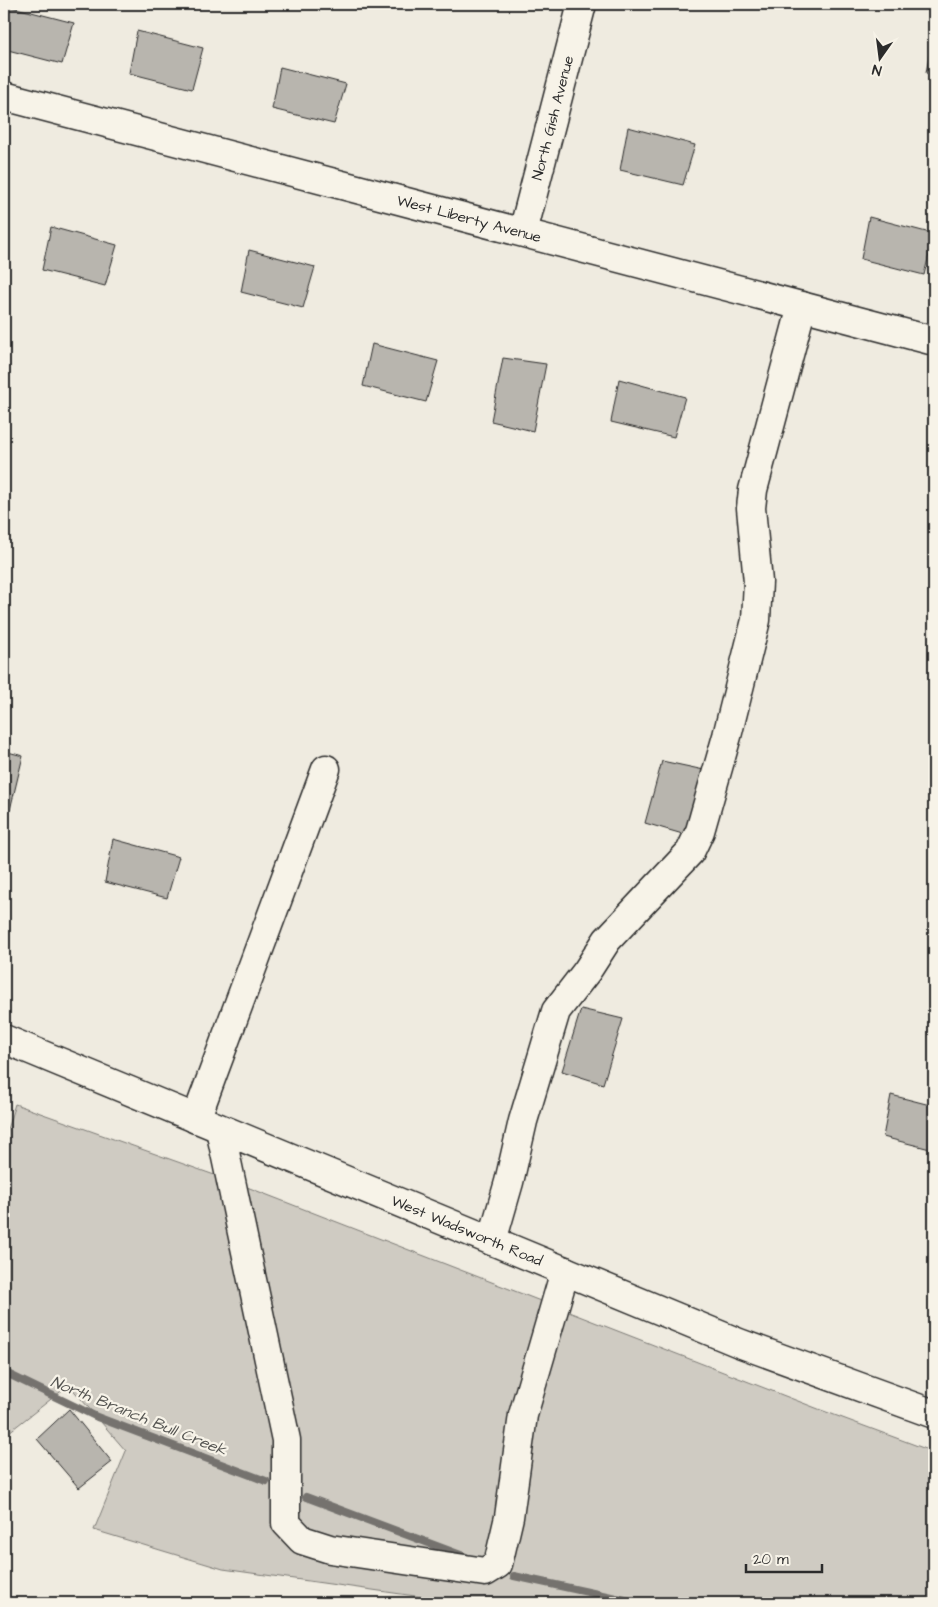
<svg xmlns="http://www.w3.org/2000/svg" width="938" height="1607" viewBox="0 0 938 1607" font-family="'Architects Daughter',sans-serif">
  <rect width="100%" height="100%" fill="#efebe0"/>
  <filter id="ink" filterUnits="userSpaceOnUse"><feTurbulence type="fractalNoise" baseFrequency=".02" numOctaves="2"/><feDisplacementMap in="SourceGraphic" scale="10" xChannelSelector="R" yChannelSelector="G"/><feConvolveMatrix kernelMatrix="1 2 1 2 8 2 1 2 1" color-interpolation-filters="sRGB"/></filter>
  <g filter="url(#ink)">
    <path fill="#cfcbc2" stroke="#7d7b76" d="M 15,1104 L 234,1182 L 821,1410 L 934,1452 L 934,1603 L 465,1603 L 223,1569 L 94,1530 L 126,1451 L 69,1385 L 4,1436 L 4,1139 Z"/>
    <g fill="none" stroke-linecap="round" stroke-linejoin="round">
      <path stroke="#74726e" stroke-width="8" d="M 4,1372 L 97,1417 L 266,1481
        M 306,1497 L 466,1557
        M 514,1576 L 639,1603"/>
    </g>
    <path fill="#b8b5ae" stroke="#2b2b2b" d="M 8,6 L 74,23 L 62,64 L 4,49 L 4,27 Z
      M 137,31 L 203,48 L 192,89 L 129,73 Z
      M 934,31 L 934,75 L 926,73 Z
      M 280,67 L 346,84 L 334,124 L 272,109 Z
      M 628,127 L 695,145 L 683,185 L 620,170 Z
      M 869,217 L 934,234 L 924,275 L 861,259 Z
      M 51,227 L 117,245 L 105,286 L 42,270 Z
      M 249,250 L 315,267 L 303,308 L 241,292 Z
      M 372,344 L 438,361 L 426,402 L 363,386 Z
      M 503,358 L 546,364 L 533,431 L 491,421 Z
      M 619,379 L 685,397 L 674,437 L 611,422 Z
      M 4,751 L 23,756 L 10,810 L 4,808 Z
      M 662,761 L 704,770 L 686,835 L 645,823 Z
      M 113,839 L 179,857 L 167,898 L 105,882 Z
      M 581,1009 L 623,1019 L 603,1084 L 562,1071 Z
      M 891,1095 L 934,1106 L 934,1150 L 883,1137 Z
      M 69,1409 L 112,1462 L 79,1488 L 37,1439 Z"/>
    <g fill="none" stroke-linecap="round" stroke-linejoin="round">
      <defs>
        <g id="minor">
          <path id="s1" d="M 4,96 L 934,341"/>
          <path id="s2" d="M 523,232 L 582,4"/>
          <path d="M 196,1119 L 326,769"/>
          <path d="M 220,1129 L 286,1440 L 286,1523 L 302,1540 L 330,1549 L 485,1572 L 498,1564 L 509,1517 L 523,1415 L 565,1271"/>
          <path d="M 492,1241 L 509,1182 L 523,1121 L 556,1011 L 587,971 L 607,940 L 690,852 L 700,831 L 727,736 L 756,620 L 758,582 L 751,508 L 753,490 L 802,306"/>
        </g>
        <g id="major">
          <path id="s3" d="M 4,1039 L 739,1343 L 934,1414"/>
        </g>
      </defs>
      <use href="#minor" stroke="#2b2b2b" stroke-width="31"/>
      <use href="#major" stroke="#2b2b2b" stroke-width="31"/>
      <use href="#minor" stroke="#f7f3e8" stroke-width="28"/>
      <use href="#major" stroke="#f7f3e8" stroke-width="28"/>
    </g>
  </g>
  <g text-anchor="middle" stroke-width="4.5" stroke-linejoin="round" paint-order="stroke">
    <g font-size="15" fill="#2b2b2b" stroke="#f7f3e8">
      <text dy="5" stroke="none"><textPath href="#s2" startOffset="118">North Gish Avenue</textPath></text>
      <text dy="5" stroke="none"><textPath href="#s1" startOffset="481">West Liberty Avenue</textPath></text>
      <text dy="5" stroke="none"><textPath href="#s3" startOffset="501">West Wadsworth Road</textPath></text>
    </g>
    <g font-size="16" font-style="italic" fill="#555552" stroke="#f7f3e8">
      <text transform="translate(139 1415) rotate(22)" y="6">North Branch Bull Creek</text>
    </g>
  </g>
  <rect width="938" height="1607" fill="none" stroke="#f7f3e8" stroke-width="20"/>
  <rect x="10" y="10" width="918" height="1587" fill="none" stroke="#2b2b2b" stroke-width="2" filter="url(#ink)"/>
  <g transform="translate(880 58) rotate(194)" stroke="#f7f3e8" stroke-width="4" paint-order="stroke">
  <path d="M0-4L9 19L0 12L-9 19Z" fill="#2b2b2b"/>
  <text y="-8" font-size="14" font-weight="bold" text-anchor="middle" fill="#2b2b2b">N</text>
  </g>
  <path d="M746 1564v8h76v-8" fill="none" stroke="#2b2b2b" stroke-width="2.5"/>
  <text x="753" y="1564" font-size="15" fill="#2b2b2b" stroke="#f7f3e8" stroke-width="4" paint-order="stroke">20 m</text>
</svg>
